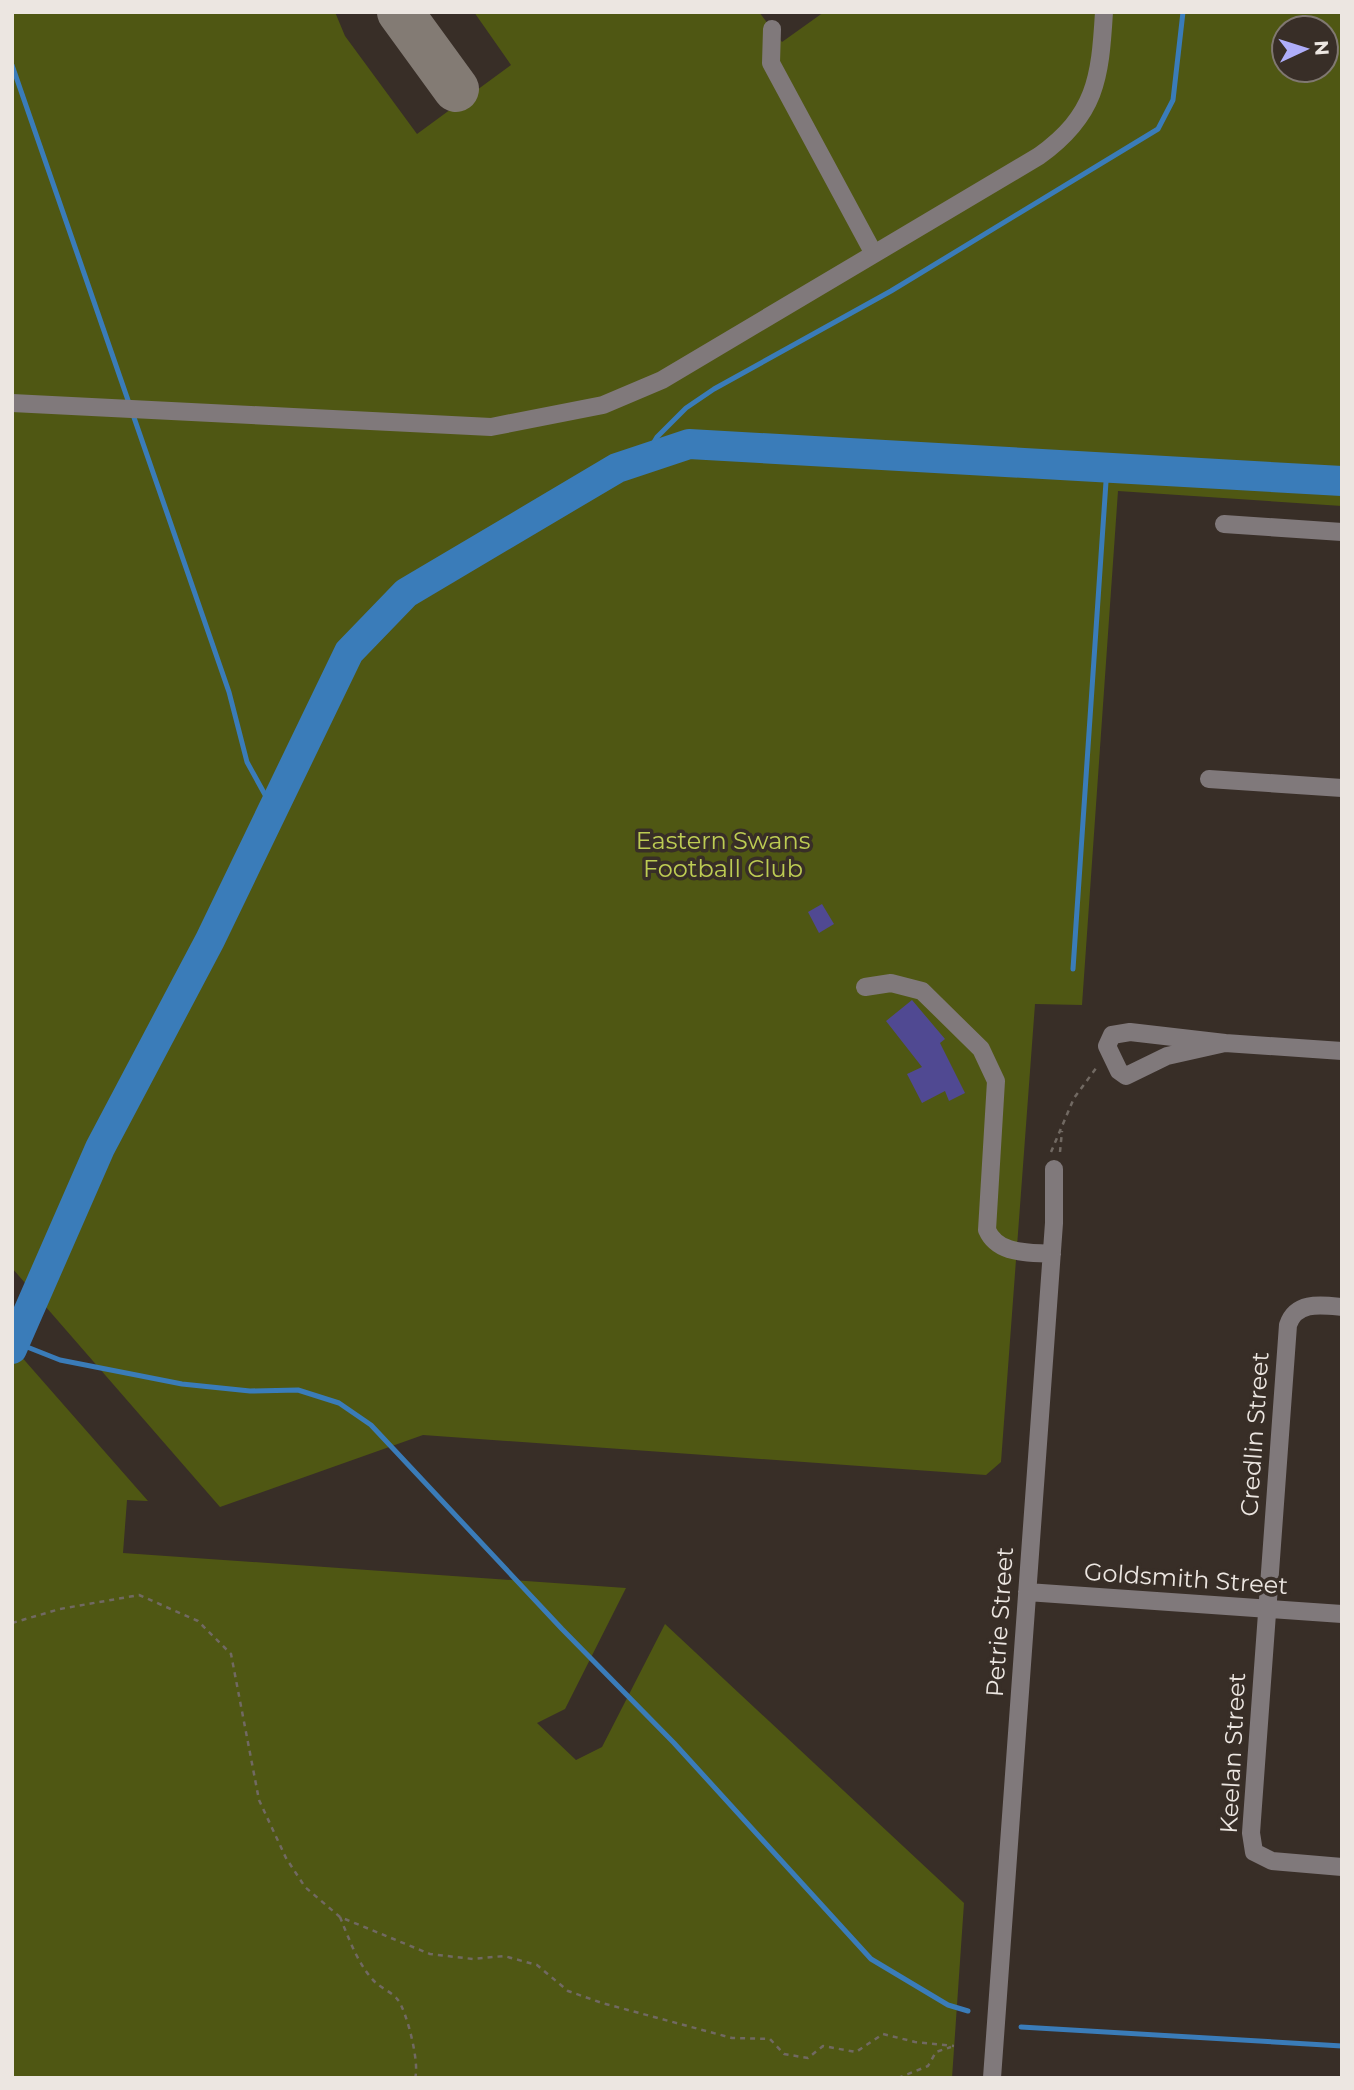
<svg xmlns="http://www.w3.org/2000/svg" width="1354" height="2090" viewBox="0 0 1354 2090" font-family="Montserrat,sans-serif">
  <rect width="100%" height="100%" fill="#382e27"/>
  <path fill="#4f5713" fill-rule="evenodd" d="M 12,12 L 335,12 L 345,36 L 417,134 L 511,65 L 474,12 L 759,12 L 782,42 L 824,12 L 1342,12 L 1342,506 L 1118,491 L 1082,1005 L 1035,1004 L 1001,1462 L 986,1475 L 423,1435 L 220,1507 L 12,1268 ZM 1284,28 L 1326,28 L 1326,70 L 1284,70 Z
    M 12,1346 L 148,1501 L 127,1500 L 123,1553 L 626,1588 L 565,1709 L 537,1723 L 576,1760 L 602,1747 L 665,1624 L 964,1903 L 952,2078 L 12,2078 Z"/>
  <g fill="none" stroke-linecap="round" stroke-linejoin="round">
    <path stroke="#3a7cb9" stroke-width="5" d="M 12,65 L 229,692 L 247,762 L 274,811
      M 644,459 L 657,437 L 686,408 L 714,389 L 891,291 L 1158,129 L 1173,100 L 1183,12
      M 1073,969 L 1107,467
      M 17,1343 L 60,1360 L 182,1384 L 250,1391 L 298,1390 L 339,1403 L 371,1425 L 562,1629 L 674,1743 L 871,1959 L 948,2005 L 968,2011
      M 1021,2027 L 1342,2046"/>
    <path stroke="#3a7cb9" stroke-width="30" d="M 12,1349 L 100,1148 L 210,940 L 349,652 L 406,593 L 617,468 L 689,444 L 1342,481"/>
    <path stroke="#837b74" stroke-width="46" d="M 400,12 L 456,89"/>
  </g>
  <path fill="#504992" d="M 822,904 L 834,924 L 819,933 L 808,912 Z
    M 912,1000 L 945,1039 L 940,1043 L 965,1093 L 949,1101 L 945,1091 L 922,1103 L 907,1074 L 922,1067 L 886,1021 Z"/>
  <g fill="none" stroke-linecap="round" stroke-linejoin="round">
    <path stroke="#716962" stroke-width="2.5" stroke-dasharray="5 5" stroke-linecap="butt" d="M 1051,1152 L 1074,1098 L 1097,1067
      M 1060,1152 L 1062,1131
      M 12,1623 L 60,1609 L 139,1595 L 198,1621 L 231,1654 L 259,1800 L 286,1858 L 305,1887 L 340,1917 L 430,1954 L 473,1959 L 504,1956 L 537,1965 L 568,1991 L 602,2003 L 732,2038 L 770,2039 L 784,2054 L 808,2058 L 823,2046 L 856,2052 L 883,2034 L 915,2042 L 954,2046
      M 340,1917 C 349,1939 359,1967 376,1983 C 383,1989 393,1993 398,2000 C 407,2012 420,2064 415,2078
      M 898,2078 L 928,2066 L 936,2052 L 951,2047"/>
    <path stroke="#80797b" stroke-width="18" d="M 772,29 L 771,63 L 874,254
      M 12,403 L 491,427 L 603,405 L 662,380 L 1039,156 C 1096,115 1100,79 1104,12
      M 1224,524 L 1342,532
      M 1209,779 L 1342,788
      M 865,987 L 891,983 L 922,991 L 981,1049 L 996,1081 L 987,1230 C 998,1255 1028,1252 1052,1254
      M 1130,1032 L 1225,1043 L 1167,1056 L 1126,1076 L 1119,1071 L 1107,1046 L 1112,1035 Z
      M 1225,1043 L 1342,1051
      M 1342,1307 C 1321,1305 1296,1301 1288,1325 L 1251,1833 L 1254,1852 L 1272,1861 L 1342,1867
      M 1027,1592 L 1342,1614
      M 992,2078 L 1054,1223 L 1054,1169"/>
  </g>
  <g text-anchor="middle" stroke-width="7" stroke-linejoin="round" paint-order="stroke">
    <g font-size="24" fill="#bdcc53" stroke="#382e27">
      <text x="723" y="849">Eastern Swans<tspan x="723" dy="28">Football Club</tspan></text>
    </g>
    <g font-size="24" fill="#ece6e1" stroke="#382e27">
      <text transform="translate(1255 1434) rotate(-86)" y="8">Credlin Street</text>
      <text transform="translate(1186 1579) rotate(4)" y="8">Goldsmith Street</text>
      <text transform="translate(1000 1622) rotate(-86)" y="8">Petrie Street</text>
      <text transform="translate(1233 1753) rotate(-87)" y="8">Keelan Street</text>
    </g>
  </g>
  <rect width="1354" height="2090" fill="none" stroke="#ece6e1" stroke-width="28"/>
  <g transform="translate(1305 49) rotate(86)"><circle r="33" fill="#382e27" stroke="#807871" stroke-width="2"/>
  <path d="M0-5L12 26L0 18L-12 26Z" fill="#afaefa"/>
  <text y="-10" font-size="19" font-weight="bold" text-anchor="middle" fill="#ece6e1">N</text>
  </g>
</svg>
